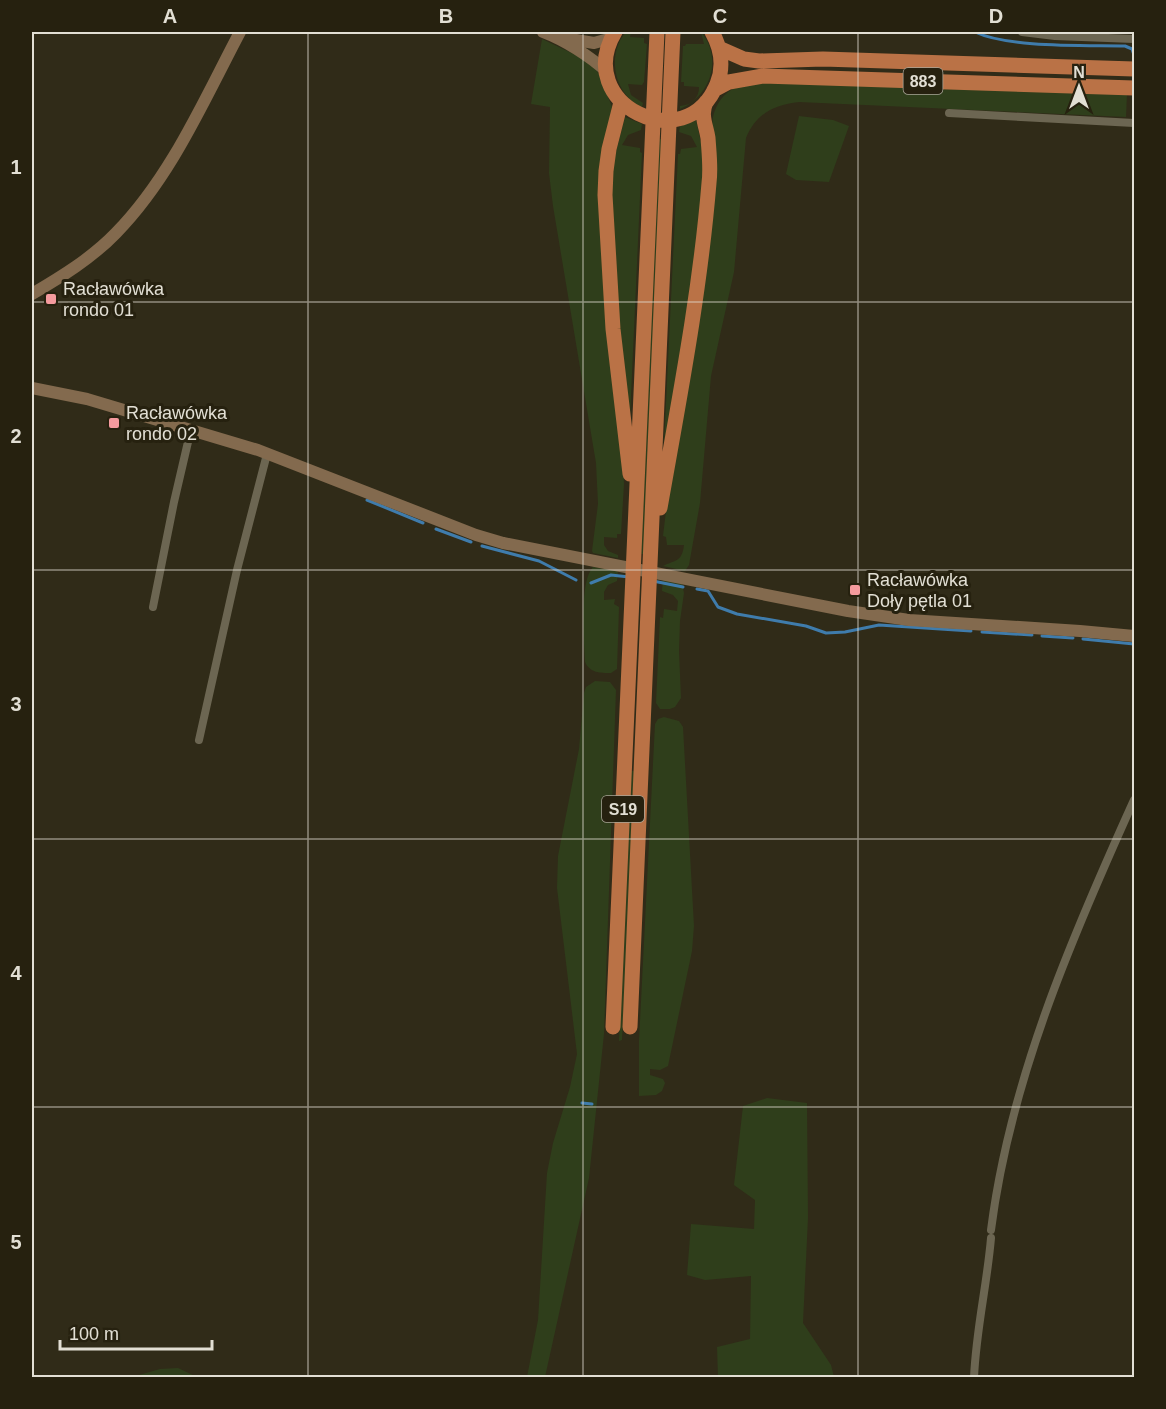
<svg xmlns="http://www.w3.org/2000/svg" width="1166" height="1409" viewBox="0 0 1166 1409" font-family="Helvetica,sans-serif">
  <rect width="100%" height="100%" fill="#302b18"/>
  <path fill="#2f3e1b" d="M 626,32 L 631,32 L 630,37 L 644,38 L 644,43 L 647,44 L 644,82 L 642,85 L 628,84 L 631,95 L 643,103 L 642,107 C 614,95 606,54 626,32 Z
    M 701,32 C 723,58 711,96 680,109 L 680,106 C 692,105 699,98 699,87 L 684,86 L 684,82 L 681,82 L 683,46 L 685,46 L 686,44 L 704,44 Z
    M 542,39 L 582,58 L 594,67 L 599,74 L 612,107 L 609,128 L 624,484 L 621,534 L 617,534 L 617,538 L 604,537 L 604,545 L 608,551 L 618,555 L 618,558 L 593,553 L 592,551 L 598,504 L 596,463 L 553,206 L 549,173 L 550,107 L 531,104 Z
    M 751,82 L 1127,94 L 1126,117 L 799,102 C 773,105 756,114 746,138 L 734,272 L 711,376 L 700,503 L 689,565 L 685,571 L 663,566 C 674,560 682,563 684,545 L 667,545 L 666,537 L 663,536 L 713,117 C 718,97 730,87 751,82 Z
    M 799,116 L 833,120 L 849,126 L 829,182 L 796,180 L 786,174 Z
    M 625,117 L 642,124 L 641,130 L 628,135 L 622,145 L 640,148 L 640,152 L 642,153 L 630,418 L 622,368 L 611,212 L 612,167 Z
    M 696,120 L 703,151 L 703,196 L 670,439 L 664,444 L 678,154 L 680,154 L 681,149 L 697,147 L 691,136 L 679,132 L 680,126 Z
    M 659,139 L 662,139 L 644,554 L 639,554 Z
    M 593,567 L 618,571 L 617,581 L 608,585 L 604,592 L 604,600 L 615,599 L 614,604 L 619,607 L 617,669 L 611,673 C 600,673 590,673 585,662 C 584,641 579,582 593,567 Z
    M 663,579 L 682,584 L 684,593 L 680,621 L 679,651 L 681,698 L 675,707 L 670,709 L 660,709 L 656,703 L 660,617 L 663,618 L 664,609 L 677,611 L 678,601 L 673,595 L 662,591 Z
    M 595,681 L 610,682 L 616,690 L 604,1034 L 589,1178 L 545,1377 L 527,1377 L 538,1320 L 547,1173 L 553,1143 L 570,1087 L 577,1054 L 557,888 L 558,856 L 579,749 L 584,693 L 586,687 Z
    M 664,717 L 679,721 L 683,727 L 694,926 L 692,951 L 668,1066 L 660,1070 L 650,1069 L 650,1075 L 663,1079 L 665,1083 L 662,1091 L 656,1095 L 639,1096 L 639,1041 L 655,724 L 658,719 Z
    M 630,771 L 635,771 L 622,1040 L 619,1041 Z
    M 767,1098 L 807,1103 L 808,1218 L 803,1323 L 831,1365 L 834,1377 L 718,1377 L 717,1347 L 750,1339 L 751,1276 L 705,1280 L 687,1275 L 691,1224 L 754,1229 L 755,1200 L 734,1185 L 743,1106 Z
    M 178,1368 L 197,1377 L 132,1377 L 160,1369 Z"/>
  <g fill="none" stroke-linecap="round" stroke-linejoin="round">
    <path stroke="#3f7cac" stroke-width="3" d="M 975,32 C 1009,48 1085,45 1125,46 L 1132,49 L 1134,55
      M 367,500 L 423,523
      M 436,529 L 471,542
      M 482,546 L 539,561 L 576,580
      M 653,581 L 683,587
      M 591,583 L 611,575 L 629,577
      M 697,589 L 708,591 L 718,607 L 737,614 L 806,626 L 826,633 L 845,632 L 879,625 L 971,631
      M 982,632 L 1032,635
      M 1042,636 L 1073,638
      M 1083,639 L 1134,644
      M 582,1103 L 592,1104"/>
    <path stroke="#6c6652" stroke-width="8" d="M 1022,32 L 1055,36 L 1134,39
      M 949,113 L 1134,123
      M 153,607 L 174,502 L 191,429
      M 199,740 L 237,570 L 267,454
      M 991,1230 C 1010,1080 1072,937 1134,800
      M 974,1378 C 976,1330 987,1285 991,1238"/>
    <path stroke="#836a4e" stroke-width="12" d="M 543,32 C 564,40 590,56 607,72
      M 558,37 L 594,43 L 612,38
      M 32,294 C 61,277 92,258 116,233 C 171,177 204,100 240,32
      M 32,388 L 87,399 L 258,450 L 476,535 L 503,543 L 848,611 L 909,620 L 1080,631 L 1134,636"/>
    <path stroke="#ba7246" stroke-width="15" d="M 615,32 C 572,104 686,160 717,84 C 724,67 721,48 712,32
      M 719,48 L 744,59 L 759,61 L 823,59 L 1134,69
      M 714,90 L 729,82 L 763,76 L 1134,88
      M 621,102 L 609,149 L 606,171 L 605,195 L 613,329 L 630,474
      M 660,508 C 679,400 700,293 709,183 C 711,168 709,153 708,138 C 706,125 700,115 706,102
      M 613,1027 L 657,32
      M 630,1027 L 673,32"/>
  </g>
  <path fill="none" stroke="#e2dfd4" stroke-width="1.5" stroke-opacity="0.55" d="M 308,32 L 308,1378M 583,32 L 583,1378M 858,32 L 858,1378M 32,302 L 1134,302M 32,570 L 1134,570M 32,839 L 1134,839M 32,1107 L 1134,1107"/>
  <g fill="#f59b9e" stroke="#26210f" stroke-width="2">
    <rect x="45" y="293" width="12" height="12" rx="3"/>
    <rect x="108" y="417" width="12" height="12" rx="3"/>
    <rect x="849" y="584" width="12" height="12" rx="3"/>
  </g>
  <g text-anchor="middle" stroke-width="6" stroke-linejoin="round" paint-order="stroke">
    <g fill="#26210f" stroke="#aaa699" stroke-width="1.5">
      <rect x="903.5" y="68" width="39" height="26" rx="4.5"/>
      <rect x="602" y="796" width="42" height="26" rx="4.5"/>
    </g>
    <g font-size="16" font-weight="bold" fill="#e2dfd4">
      <text x="923" y="87">883</text>
      <text x="623" y="815">S19</text>
    </g>
    <g font-size="18" fill="#e2dfd4" stroke="#26210f" text-anchor="start">
      <text x="63" y="295">Racławówka<tspan x="63" dy="21">rondo 01</tspan></text>
      <text x="126" y="419">Racławówka<tspan x="126" dy="21">rondo 02</tspan></text>
      <text x="867" y="586">Racławówka<tspan x="867" dy="21">Doły pętla 01</tspan></text>
    </g>
  </g>
  <rect width="1166" height="1409" fill="none" stroke="#26210f" stroke-width="66"/>
  <g transform="translate(1079 87)" stroke="#26210f" stroke-width="4.5" paint-order="stroke">
  <path d="M0-4.5L10 22L0 15L-10 22Z" fill="#e2dfd4"/>
  <text y="-9" font-size="16" font-weight="bold" text-anchor="middle" fill="#e2dfd4">N</text>
  </g>
  <path d="M60 1340v9h152v-9" fill="none" stroke="#e2dfd4" stroke-width="3"/>
  <text x="69" y="1340" font-size="18" fill="#e2dfd4" stroke="#26210f" stroke-width="4.5" paint-order="stroke">100 m</text>
  <rect x="33" y="33" width="1100" height="1343" fill="none" stroke="#e2dfd4" stroke-width="2"/>
  <g font-size="20" text-anchor="middle" font-weight="bold" fill="#e2dfd4">
    <text x="170" y="23">A</text>
    <text x="446" y="23">B</text>
    <text x="720" y="23">C</text>
    <text x="996" y="23">D</text>
    <text x="16" y="174">1</text>
    <text x="16" y="443">2</text>
    <text x="16" y="711">3</text>
    <text x="16" y="980">4</text>
    <text x="16" y="1249">5</text>
  </g>
</svg>
